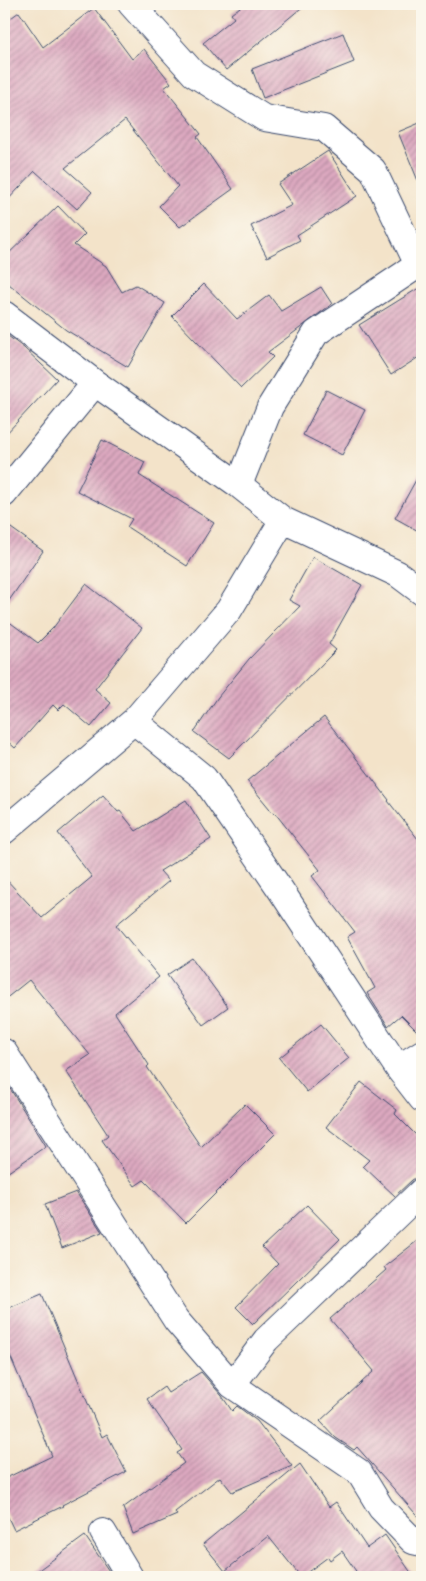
<svg xmlns="http://www.w3.org/2000/svg" width="426" height="1581" viewBox="0 0 426 1581" font-family="Kalam,sans-serif">
  <defs>
    <pattern id="building-hatch" width="6" height="6" patternUnits="userSpaceOnUse" patternTransform="scale(1.25)"><rect width="6" height="6" fill="#dda9c0"/><path d="M-1 1l2-2M0 6l6-6M5 7l2-2" fill="none" stroke="#b28a9f"/></pattern>
  </defs>
  <rect width="100%" height="100%" fill="#fbf7ec"/>
  <filter id="ink" filterUnits="userSpaceOnUse"><feTurbulence type="fractalNoise" baseFrequency=".02" numOctaves="2"/><feDisplacementMap in="SourceGraphic" scale="10" xChannelSelector="R" yChannelSelector="G"/><feConvolveMatrix kernelMatrix="1 2 1 2 8 2 1 2 1" color-interpolation-filters="sRGB"/></filter>
  <filter id="wash" filterUnits="userSpaceOnUse"><feTurbulence type="fractalNoise" baseFrequency=".0096" numOctaves="4" result="noise"/><feDisplacementMap in="SourceGraphic" scale="20" xChannelSelector="R" yChannelSelector="G"/><feGaussianBlur stdDeviation="1.12" result="paint"/><feColorMatrix in="noise" values="0 0 0 0 0 0 0 0 0 0 0 0 0 0 0 0 0 1.4 0 .05"/><feComposite in="paint" operator="in"/></filter>
  <g filter="url(#wash)">
    <rect width="100%" height="100%" fill="#f3e3c9"/>
    <g id="blocks">
      <path fill="url(#building-hatch)" d="M 244,4 L 306,4 L 226,70 L 203,43 L 234,18 L 231,14 Z
        M 94,8 L 132,59 L 144,49 L 171,83 L 164,88 L 201,134 L 197,137 L 233,189 L 180,227 L 159,206 L 178,186 L 125,120 L 65,168 L 92,192 L 77,209 L 35,171 L 4,204 L 4,23 L 19,12 L 43,47 Z
        M 343,33 L 354,62 L 263,98 L 252,69 Z
        M 422,122 L 422,188 L 421,188 L 398,132 Z
        M 328,151 L 357,196 L 297,235 L 300,240 L 267,257 L 251,226 L 292,205 L 278,184 Z
        M 58,206 L 85,234 L 74,245 L 106,266 L 122,292 L 136,285 L 165,303 L 128,367 L 66,330 L 4,280 L 4,258 Z
        M 204,284 L 237,319 L 269,295 L 281,311 L 321,287 L 332,304 L 268,352 L 273,357 L 241,388 L 172,316 Z
        M 422,286 L 422,355 L 391,375 L 359,325 Z
        M 4,333 L 24,348 L 57,379 L 4,436 Z
        M 326,390 L 365,410 L 342,455 L 303,435 Z
        M 102,440 L 145,462 L 139,475 L 214,523 L 187,566 L 127,527 L 132,519 L 77,491 Z
        M 422,469 L 422,533 L 395,518 Z
        M 4,523 L 43,551 L 4,608 Z
        M 313,557 L 362,585 L 329,644 L 336,650 L 229,758 L 194,732 L 218,697 L 249,659 L 300,606 L 289,600 Z
        M 86,584 L 142,628 L 95,689 L 111,703 L 91,727 L 64,704 L 58,710 L 53,705 L 15,748 L 4,738 L 4,618 L 38,643 L 53,628 Z
        M 324,717 L 389,800 L 388,801 L 422,844 L 422,1036 L 401,1015 L 388,1026 L 367,993 L 375,988 L 347,937 L 355,932 L 312,876 L 320,870 L 275,813 L 274,814 L 247,781 Z
        M 103,795 L 118,812 L 120,811 L 136,831 L 186,800 L 211,839 L 160,871 L 169,881 L 116,925 L 159,977 L 115,1013 L 149,1065 L 147,1067 L 201,1147 L 245,1104 L 275,1134 L 186,1223 L 144,1180 L 135,1186 L 102,1140 L 108,1135 L 66,1071 L 90,1055 L 29,980 L 4,1000 L 4,877 L 42,918 L 92,877 L 58,833 Z
        M 192,958 L 228,1007 L 203,1025 L 167,975 Z
        M 321,1024 L 349,1058 L 307,1092 L 279,1058 Z
        M 4,1079 L 46,1146 L 4,1175 Z
        M 361,1082 L 397,1110 L 395,1114 L 422,1141 L 422,1174 L 412,1180 L 395,1196 L 363,1166 L 369,1160 L 326,1127 Z
        M 76,1192 L 102,1232 L 62,1248 L 45,1204 Z
        M 307,1205 L 340,1239 L 253,1324 L 236,1307 L 278,1264 L 262,1247 Z
        M 422,1237 L 422,1521 L 357,1447 L 354,1450 L 336,1438 L 320,1421 L 374,1371 L 330,1319 L 386,1270 L 384,1267 Z
        M 42,1294 L 102,1437 L 107,1434 L 126,1472 L 62,1505 L 63,1506 L 14,1530 L 4,1509 L 4,1479 L 52,1456 L 4,1341 L 4,1310 Z
        M 201,1372 L 222,1396 L 232,1411 L 237,1406 L 257,1421 L 292,1466 L 232,1492 L 220,1477 L 175,1512 L 177,1515 L 133,1534 L 123,1508 L 184,1463 L 177,1453 L 182,1450 L 147,1399 L 164,1387 L 168,1393 Z
        M 300,1464 L 329,1507 L 336,1502 L 367,1548 L 385,1535 L 414,1577 L 360,1577 L 342,1551 L 330,1560 L 328,1557 L 301,1577 L 268,1536 L 225,1571 L 203,1544 Z
        M 85,1536 L 113,1577 L 29,1577 Z"/>
    </g>
  </g>
  <g filter="url(#ink)">
    <use href="#blocks" fill-opacity="0" stroke="#3b4a6e" stroke-width="1"/>
    <g fill="none" stroke-linecap="round" stroke-linejoin="round">
      <defs>
        <path id="minor" d="M 131,4 L 194,74 L 264,118 L 324,128 L 373,170 L 418,265
          M 4,314 L 95,383 L 239,485
          M 4,494 L 95,383
          M 283,520 L 239,485 L 270,407 L 316,333 L 418,265 L 422,264
          M 134,721 L 204,778 L 280,889 L 398,1068
          M 4,831 L 134,721 L 229,610 L 283,520 L 398,574 L 422,592
          M 4,1052 L 176,1320 L 232,1385 L 359,1472 L 381,1508 L 413,1541 L 422,1543
          M 422,1053 L 398,1068 L 422,1099
          M 232,1385 L 266,1340 L 422,1191
          M 103,1532 L 130,1577"/>
      </defs>
      <use href="#minor" stroke="#3b4a6e" stroke-width="28"/>
      <use href="#minor" stroke="#fff" stroke-width="26"/>
    </g>
  </g>
  <rect width="426" height="1581" fill="none" stroke="#fbf7ec" stroke-width="20"/>
</svg>
